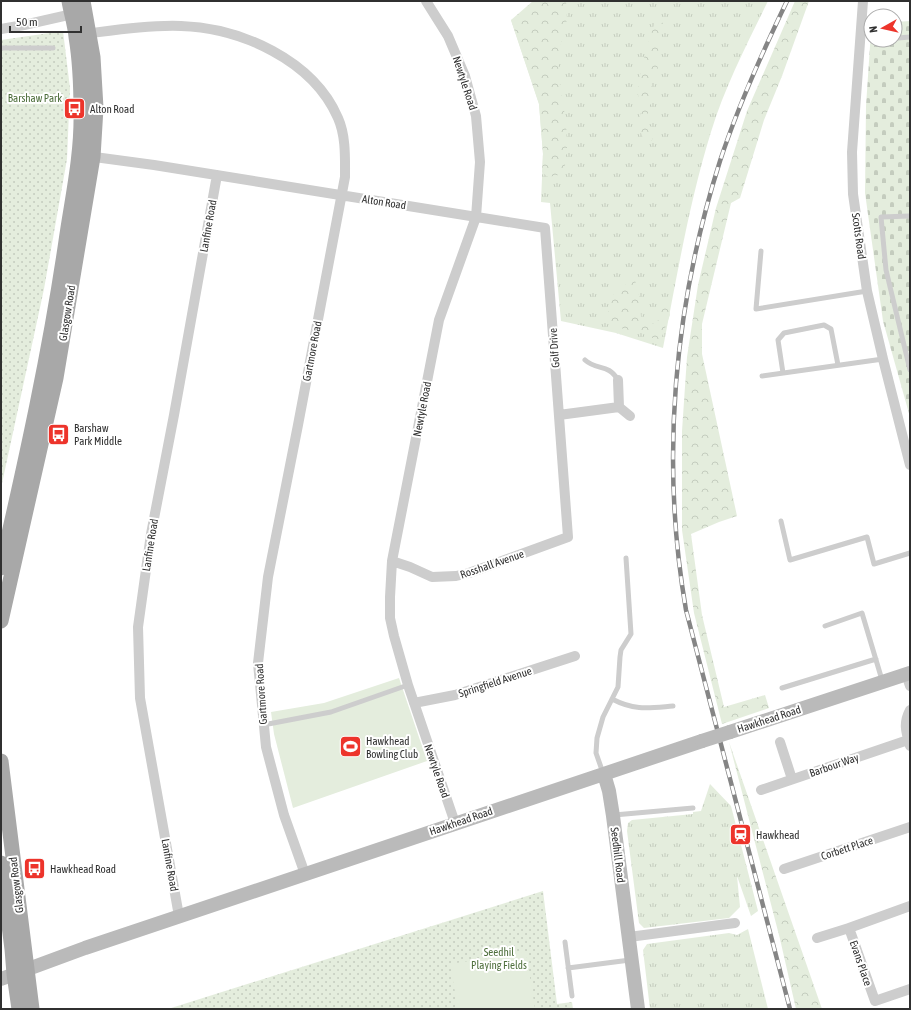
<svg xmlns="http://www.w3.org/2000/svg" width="911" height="1010" viewBox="0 0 911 1010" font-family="'Asap Condensed',sans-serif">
  <defs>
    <pattern id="grass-tufts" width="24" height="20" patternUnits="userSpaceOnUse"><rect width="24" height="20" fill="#e4eddd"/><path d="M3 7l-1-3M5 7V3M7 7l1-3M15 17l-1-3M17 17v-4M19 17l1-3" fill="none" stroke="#c4ccbe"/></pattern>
    <pattern id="forest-crowns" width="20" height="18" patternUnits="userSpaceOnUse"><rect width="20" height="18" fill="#e4eddd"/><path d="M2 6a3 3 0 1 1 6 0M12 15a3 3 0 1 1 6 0" fill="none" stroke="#c4ccbe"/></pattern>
    <pattern id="cemetery-stones" width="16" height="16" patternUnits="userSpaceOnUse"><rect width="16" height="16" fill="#e4eddd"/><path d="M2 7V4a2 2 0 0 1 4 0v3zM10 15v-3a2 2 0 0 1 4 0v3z" fill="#c4ccbe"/></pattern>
    <pattern id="park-dots" width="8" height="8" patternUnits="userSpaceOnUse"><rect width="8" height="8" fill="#e4eddd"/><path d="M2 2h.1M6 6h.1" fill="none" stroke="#c4ccbe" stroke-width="1.8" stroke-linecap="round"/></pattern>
  </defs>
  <rect width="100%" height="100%" fill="#fff"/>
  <path fill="url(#grass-tufts)" d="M 547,1 L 768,1 C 747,44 725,86 711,132 C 689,203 677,276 663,348 L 616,333 L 561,321 L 550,203 L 541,202 L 543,154 L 539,104 L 511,20 L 547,2 Z
    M 710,784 L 731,806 L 758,911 L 751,916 L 737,876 L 740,907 L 729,918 L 644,928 L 639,923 L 627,831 L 628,823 L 632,820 L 693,814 L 693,812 L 701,811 Z
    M 748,929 L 768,1009 L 650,1009 L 643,950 L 647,944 L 729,933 L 737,935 Z"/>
  <path fill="url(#forest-crowns)" d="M 533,1 L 566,1 L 567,19 L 560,48 L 558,73 L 566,122 L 567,147 L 564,174 L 548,177 L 542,172 L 543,154 L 539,104 L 511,20 Z
    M 795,1 L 809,1 L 782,76 L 764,120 L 740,198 L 731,203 L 702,324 L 702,354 L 737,516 L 719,522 L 691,534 L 702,615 L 724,707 L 765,695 L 769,708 L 722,724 L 694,613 L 682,530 L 682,431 L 687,357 L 698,285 L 716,208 L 747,111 Z
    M 655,22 L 664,23 L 657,57 L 658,71 L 651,80 L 653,94 L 646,120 L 655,133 L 651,142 L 645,142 C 637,126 638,122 643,105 C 642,103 640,102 639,100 C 634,86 650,37 655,22 Z
    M 635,280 L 639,295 L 641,317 L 648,324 L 657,323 L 661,310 L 667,296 L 670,315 L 661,339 L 655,339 L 641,333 L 612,326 L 607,315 L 615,289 Z
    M 729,742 L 822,1009 L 796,1009 L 780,939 Z"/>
  <path fill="url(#cemetery-stones)" d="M 910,21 L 910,417 L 883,321 L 865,193 L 866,106 L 871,31 L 871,40 L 895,40 L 895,22 Z"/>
  <path fill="url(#park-dots)" d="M 63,31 L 70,88 L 67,159 L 44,289 L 1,488 L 1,40 Z
    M 543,891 L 557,1004 L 572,1002 L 573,1009 L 168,1009 Z"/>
  <path fill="#e4eddd" d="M 399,678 L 427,761 L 293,808 L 274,734 L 271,712 L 324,703 Z
    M 526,952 L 535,1009 L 458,1009 L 450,964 Z"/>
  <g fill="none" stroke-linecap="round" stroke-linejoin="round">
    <path stroke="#cdcdcd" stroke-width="5" d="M 898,38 L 910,37
      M 1,48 L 53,48
      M 910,216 L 881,217 L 886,270 L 910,370
      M 761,251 L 756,309 L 867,291
      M 585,360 C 597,371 608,363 618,380
      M 783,373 L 778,340 L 784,333 L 824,325 L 831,329 L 838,365
      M 762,376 L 883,359
      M 781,521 L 790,560 L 867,537 L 874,564 L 910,553
      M 825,626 L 862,613 L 882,680
      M 782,688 L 876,659
      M 612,699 C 635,711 649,708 673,706
      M 263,725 L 331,712 L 408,685
      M 603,773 L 596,753 L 597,738 L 603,717 L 618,687 L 620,657 L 621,650 L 631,634 L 626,558
      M 614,815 L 693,808
      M 565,942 L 572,996
      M 568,968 L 630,960"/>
    <path stroke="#cdcdcd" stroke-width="10" d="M 426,1 L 448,36 L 465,76 L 476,116 L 480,162 L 476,217 L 439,320 L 392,561 L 390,597 L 390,618 L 394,636 L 408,685 L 455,823
      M 863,1 L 852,152 L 853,194 L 867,291 L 883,359 L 910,465
      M 1,29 L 24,25 L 77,13
      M 84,34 C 116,30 149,25 181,26 C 241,28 313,60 338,118 C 346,136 345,158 345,177 L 298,425 L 268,577 L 258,663 L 266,747 L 284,815 L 305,874
      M 87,156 L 154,165 L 545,228 L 568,537 L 469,573 L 456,576 L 432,577 L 410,567 L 392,561
      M 618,380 L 619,407
      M 559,415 L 619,407 L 630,416
      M 906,674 L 910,686
      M 414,703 L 455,695 L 575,656
      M 910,710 C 903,723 906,732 910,746
      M 780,742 L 792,779
      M 761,790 L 908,740
      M 784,869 L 910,827
      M 910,906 L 849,928 L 875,1001 L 910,989
      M 179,916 L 140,698 L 138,627 L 151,534 L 174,415 L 217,175
      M 629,937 L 735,923
      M 817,938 L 849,928"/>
    <path stroke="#bababa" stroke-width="14" d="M 730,732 L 910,673
      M 604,774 L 609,791 L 613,816 L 638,1009
      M 1,979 L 85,948 L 702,741"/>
    <path stroke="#a8a8a8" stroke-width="15" d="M 1,568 C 26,460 50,351 66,241 C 72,199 82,155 81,112 C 81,87 80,61 76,37 C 75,25 71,13 69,1
      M 1,621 L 56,378 L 93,157 L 96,108 L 93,57 L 83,1
      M 1,761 L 32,1009
      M 1,863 L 12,949 L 14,974 L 19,1009"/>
    <defs>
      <path id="rail" d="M 787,1 C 762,53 738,106 720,161 C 674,306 660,460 686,610 L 790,1009"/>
    </defs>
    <use href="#rail" stroke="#858585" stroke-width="4.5"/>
    <use href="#rail" stroke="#fff" stroke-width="3" stroke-dasharray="9" stroke-linecap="butt"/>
    <path stroke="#bababa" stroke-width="14" d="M 702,741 L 730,732"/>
  </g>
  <defs>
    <symbol id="bus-square" viewBox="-11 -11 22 22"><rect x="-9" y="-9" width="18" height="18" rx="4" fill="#ed342b" stroke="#fff"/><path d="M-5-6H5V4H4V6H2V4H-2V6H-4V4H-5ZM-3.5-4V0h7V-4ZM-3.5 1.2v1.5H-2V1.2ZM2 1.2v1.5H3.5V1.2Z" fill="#fff"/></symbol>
    <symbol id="stadium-square" viewBox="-11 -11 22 22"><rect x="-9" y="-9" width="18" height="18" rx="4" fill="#ed342b" stroke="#fff"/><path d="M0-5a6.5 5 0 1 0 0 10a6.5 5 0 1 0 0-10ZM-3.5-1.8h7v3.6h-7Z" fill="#fff"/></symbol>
    <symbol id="station-square" viewBox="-11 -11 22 22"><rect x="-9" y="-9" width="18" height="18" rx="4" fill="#ed342b" stroke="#fff"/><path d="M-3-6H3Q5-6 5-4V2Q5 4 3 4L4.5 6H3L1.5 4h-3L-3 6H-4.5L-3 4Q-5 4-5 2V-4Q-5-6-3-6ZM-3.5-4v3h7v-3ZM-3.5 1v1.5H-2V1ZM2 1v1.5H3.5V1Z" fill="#fff"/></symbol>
  </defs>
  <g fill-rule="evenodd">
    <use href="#bus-square" x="62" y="96" width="25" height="25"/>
    <use href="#bus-square" x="46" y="422" width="25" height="25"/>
    <use href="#stadium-square" x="338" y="734" width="25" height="25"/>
    <use href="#station-square" x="728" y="822" width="25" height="25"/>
    <use href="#bus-square" x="22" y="856" width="25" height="25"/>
  </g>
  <g text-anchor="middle" stroke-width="4" stroke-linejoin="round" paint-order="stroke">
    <g font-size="11" fill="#303030" stroke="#fff">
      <text transform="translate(465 83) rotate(72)" y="4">Newtyle Road</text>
      <text transform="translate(384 202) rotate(9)" y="4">Alton Road</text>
      <text transform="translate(208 226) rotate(-80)" y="4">Lanfine Road</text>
      <text transform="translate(859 236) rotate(82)" y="4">Scotts Road</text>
      <text transform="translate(67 313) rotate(-81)" y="4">Glasgow Road</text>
      <text transform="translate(554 348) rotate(-94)" y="4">Golf Drive</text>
      <text transform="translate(312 351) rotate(-79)" y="4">Gartmore Road</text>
      <text transform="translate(422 409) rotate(-79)" y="4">Newtyle Road</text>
      <text transform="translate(150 545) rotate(-81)" y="4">Lanfine Road</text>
      <text transform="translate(492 564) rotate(-19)" y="4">Rosshall Avenue</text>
      <text transform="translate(495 682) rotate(-18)" y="4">Springfield Avenue</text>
      <text transform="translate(261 694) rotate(-94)" y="4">Gartmore Road</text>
      <text transform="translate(769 719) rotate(-18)" y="4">Hawkhead Road</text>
      <text transform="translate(834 765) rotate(-19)" y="4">Barbour Way</text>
      <text transform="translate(437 771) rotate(71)" y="4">Newtyle Road</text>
      <text transform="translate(461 821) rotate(-19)" y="4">Hawkhead Road</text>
      <text transform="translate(847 848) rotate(-18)" y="4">Corbett Place</text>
      <text transform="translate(618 855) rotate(83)" y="4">Seedhill Road</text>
      <text transform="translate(170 865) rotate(80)" y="4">Lanfine Road</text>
      <text transform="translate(16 885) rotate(-97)" y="4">Glasgow Road</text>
      <text transform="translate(861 963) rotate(71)" y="4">Evans Place</text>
    </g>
    <g font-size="11" fill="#4d6e3b" stroke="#fff">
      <text x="35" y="102">Barshaw Park</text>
      <text x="499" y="956">Seedhil<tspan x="499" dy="13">Playing Fields</tspan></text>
    </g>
    <g font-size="11" fill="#303030" stroke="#fff" text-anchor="start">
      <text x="90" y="113">Alton Road</text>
      <text x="74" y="432">Barshaw<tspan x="74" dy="13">Park Middle</tspan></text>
      <text x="366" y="745">Hawkhead<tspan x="366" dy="13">Bowling Club</tspan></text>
      <text x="756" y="839">Hawkhead</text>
      <text x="50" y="873">Hawkhead Road</text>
    </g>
  </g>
  <rect width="911" height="1010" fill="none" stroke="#303030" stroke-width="4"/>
  <g transform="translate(883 28) rotate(262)"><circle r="19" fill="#ffffff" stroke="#acacac"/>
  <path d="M0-3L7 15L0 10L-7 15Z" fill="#ed342b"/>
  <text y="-6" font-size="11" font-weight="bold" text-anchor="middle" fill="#303030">N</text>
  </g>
  <path d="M10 26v6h71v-6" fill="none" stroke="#303030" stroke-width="2"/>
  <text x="16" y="26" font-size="12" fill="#303030" stroke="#ffffff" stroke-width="3" paint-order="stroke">50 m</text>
</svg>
